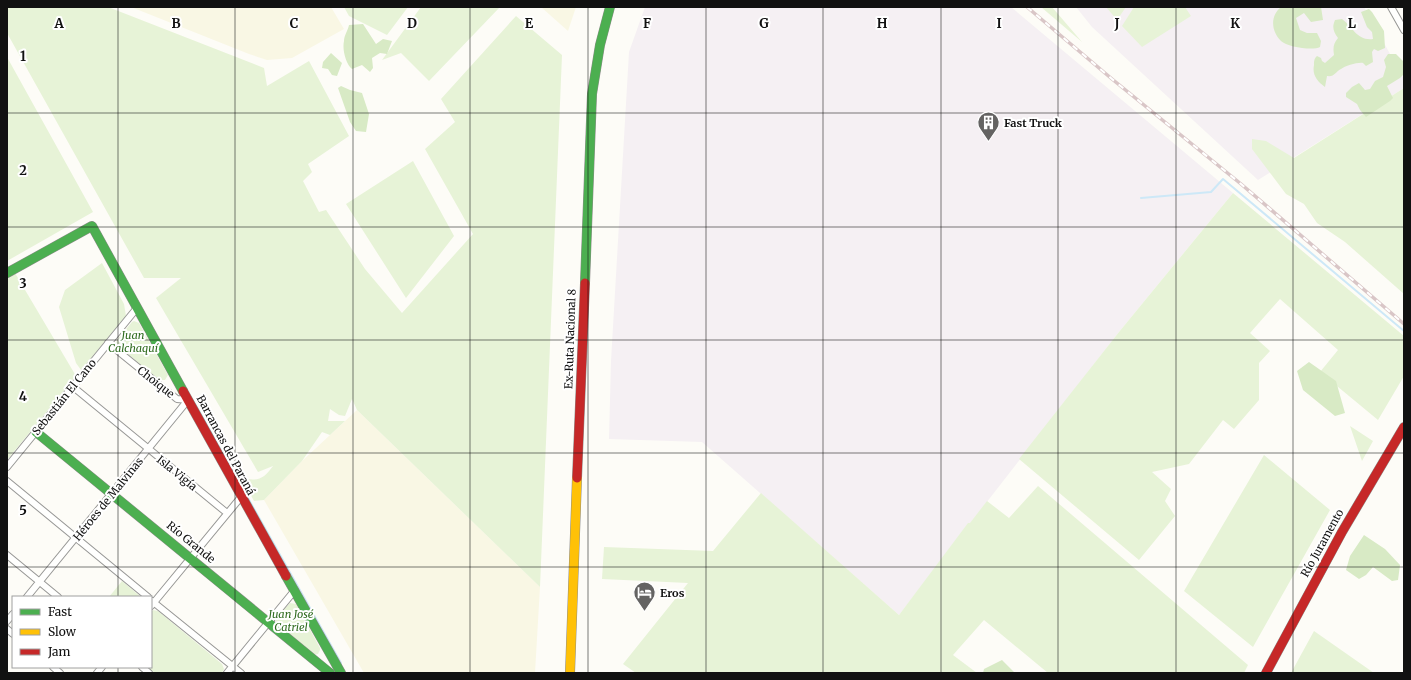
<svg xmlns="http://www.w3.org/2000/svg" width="1411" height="680" viewBox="0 0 1411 680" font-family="Merriweather,serif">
  <rect width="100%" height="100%" fill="#fdfcf7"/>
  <path fill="#f5f0f3" d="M 645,7 L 1011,7 L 1233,193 L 1119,332 L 899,615 L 702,442 L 609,439 L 611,361 L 629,52 Z
    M 1076,7 L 1364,7 L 1404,79 L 1404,88 L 1258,180 L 1092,27 Z"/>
  <path fill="#f9f7e4" d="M 131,7 L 331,7 L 344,29 L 292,58 L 267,60 L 249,54 Z
    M 541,7 L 576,7 L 568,31 Z
    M 357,410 L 540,587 L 535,673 L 364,673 L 264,500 L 302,461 Z"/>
  <path fill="#e7f3d7" d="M 7,7 L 108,7 L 264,68 L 267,86 L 309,61 L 349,136 L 308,164 L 312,172 L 303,181 L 319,212 L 326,210 L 365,269 L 402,313 L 473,234 L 425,149 L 455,122 L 441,99 L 516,16 L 562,55 L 540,587 L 357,410 L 352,399 L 345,416 L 339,415 L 330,409 L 328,421 L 345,421 L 330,435 L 322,432 L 302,461 L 264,500 L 254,501 L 246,486 L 247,479 C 260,481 265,477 273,466 L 258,472 L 156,298 L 181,278 L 144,278 L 7,33 Z
    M 344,7 L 408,7 L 387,35 L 349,16 Z
    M 421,7 L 500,7 L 429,81 L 401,53 L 382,60 Z
    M 1041,7 L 1052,7 L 1082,42 Z
    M 1106,7 L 1126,7 L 1117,20 Z
    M 1134,7 L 1185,7 L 1191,16 L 1142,47 L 1122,26 Z
    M 7,57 L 93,212 L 7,261 Z
    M 1404,88 L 1404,294 L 1345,242 L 1317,223 L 1304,204 L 1286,194 L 1252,149 L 1252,139 L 1266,141 L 1294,158 Z
    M 413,161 L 454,236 L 406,298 L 346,204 Z
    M 1233,193 L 1404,336 L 1404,376 L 1378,420 L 1320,372 L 1338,350 L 1280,299 L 1250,333 L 1270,351 L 1259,363 L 1259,400 L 1234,429 L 1223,420 L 1189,464 L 1152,472 L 1171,489 L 1165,501 L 1175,516 L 1139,560 L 1019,459 L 1119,332 Z
    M 102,263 L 124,304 L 126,316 L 81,370 L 76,363 L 59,307 L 65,290 Z
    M 15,273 L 76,376 L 7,460 L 7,278 Z
    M 134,321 L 139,323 L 168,375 L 165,380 L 159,380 L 116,344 L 117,340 L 132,322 Z
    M 1350,426 L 1373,441 L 1362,461 Z
    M 1264,455 L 1330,510 L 1253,647 L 1184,591 Z
    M 1038,486 L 1248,665 L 1244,673 L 1048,673 L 984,620 L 953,655 L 977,673 L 636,673 L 623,664 L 688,583 L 602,579 L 604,547 L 713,551 L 761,493 L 899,615 L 968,523 L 970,523 L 987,501 L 1009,518 Z
    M 122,581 L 141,597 L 109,597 Z
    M 290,603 L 296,604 L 320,648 L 320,650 L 318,654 L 314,655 L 276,623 L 276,618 Z
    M 153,610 L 158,611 L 222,664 L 224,669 L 222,673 L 155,673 L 147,667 L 151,667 L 151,612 Z
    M 1314,631 L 1374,673 L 1291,673 Z"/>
  <path fill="#d8eac5" d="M 1281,7 L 1321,7 L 1323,20 L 1311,22 L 1304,13 L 1296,18 L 1300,30 L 1307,33 L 1317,33 L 1321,41 L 1320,47 C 1313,51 1287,47 1281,41 C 1271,31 1270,16 1281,7 Z
    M 1369,9 L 1372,12 L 1384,31 L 1385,48 L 1378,51 L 1374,49 L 1372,52 L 1373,62 L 1366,66 L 1363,63 C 1358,62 1345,66 1341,69 C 1335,72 1335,77 1327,76 L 1325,87 C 1317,81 1312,75 1314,65 C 1314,61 1314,59 1317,56 L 1321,58 L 1322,61 L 1325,63 L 1334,55 C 1333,48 1333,44 1338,38 C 1333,31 1332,27 1335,20 L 1342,19 C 1353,27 1357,41 1373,39 L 1372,32 L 1367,27 L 1361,12 Z
    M 363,24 L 376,44 L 383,39 L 392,41 L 387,54 L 380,53 L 372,58 L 373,68 L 370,72 L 362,65 L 352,69 C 346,64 342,50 344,41 C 344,36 348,30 349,25 Z
    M 331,53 L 342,63 L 337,76 L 332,75 L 328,69 L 322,68 L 323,62 Z
    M 1388,54 L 1396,54 L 1403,61 L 1404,74 L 1400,78 L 1387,86 L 1393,98 L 1390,101 L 1366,117 L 1360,110 L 1357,104 L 1346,97 L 1346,93 L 1352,87 L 1359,83 L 1365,90 L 1370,89 L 1375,81 L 1383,77 L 1386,67 L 1384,60 Z
    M 341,86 L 350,90 L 362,93 L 369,114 L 366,132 L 356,131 L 350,122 L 338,88 Z
    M 1309,362 L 1336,381 L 1345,413 L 1335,416 L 1303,390 L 1297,371 Z
    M 1364,535 L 1385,549 L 1400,565 L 1398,580 L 1392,581 L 1373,567 L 1366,575 L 1359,579 L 1346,570 L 1350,556 Z
    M 1002,660 L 1015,673 L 983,673 L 984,669 Z"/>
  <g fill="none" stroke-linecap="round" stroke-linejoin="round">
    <path stroke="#cde8f7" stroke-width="2" d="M 1141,198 L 1211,192 L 1223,179 L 1404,331
      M 195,404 L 341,663"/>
    <defs>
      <path id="street" d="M 1391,7 L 1404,30
        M 108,343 L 177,399 L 188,400
        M 72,386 L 227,513
        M 7,467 L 137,308
        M 7,481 L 148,597
        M 7,555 L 58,597
        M 27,597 L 188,400
        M 152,601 L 241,673
        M 151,606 L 241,497
        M 7,621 L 13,614
        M 7,629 L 13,634
        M 53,667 L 60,673
        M 142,667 L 149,673
        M 97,673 L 102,667
        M 227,673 L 295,590"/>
      <path id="fast" d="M 7,273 L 92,226 L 183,391
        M 585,283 L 592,94 L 600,45 L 610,7
        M 36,432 L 330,673
        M 286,576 L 341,673"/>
      <path id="slow" d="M 570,673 L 577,478"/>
      <path id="jam" d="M 183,391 L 286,576
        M 577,478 L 585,283
        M 1266,673 L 1342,532 L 1404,427"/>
    </defs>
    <use href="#street" stroke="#979795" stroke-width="8"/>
    <use href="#fast" stroke="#8e8d8b" stroke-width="10"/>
    <use href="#slow" stroke="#8e8d8b" stroke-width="10"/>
    <use href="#jam" stroke="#8e8d8b" stroke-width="10"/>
    <use href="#street" stroke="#fffffe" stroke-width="6"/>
    <use href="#fast" stroke="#4caf50" stroke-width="9"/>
    <use href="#slow" stroke="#ffc107" stroke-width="9"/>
    <use href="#jam" stroke="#c62828" stroke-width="9"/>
    <defs>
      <path id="rail" d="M 1027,7 L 1112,79 L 1241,184 L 1404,324"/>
    </defs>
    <use href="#rail" stroke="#d9c6c7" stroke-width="3.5"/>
    <use href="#rail" stroke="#fff" stroke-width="2" stroke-dasharray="6" stroke-linecap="butt"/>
  </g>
  <path fill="none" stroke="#111" stroke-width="1" stroke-opacity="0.55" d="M 118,7 L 118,597M 235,7 L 235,673M 353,7 L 353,673M 470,7 L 470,673M 588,7 L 588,673M 706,7 L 706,673M 823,7 L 823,673M 941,7 L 941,673M 1058,7 L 1058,673M 1176,7 L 1176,673M 1293,7 L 1293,673M 7,113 L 1404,113M 7,227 L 1404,227M 7,340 L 1404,340M 7,453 L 1404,453M 7,567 L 1404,567M 118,667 L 118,673"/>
  <defs>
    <symbol id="building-pin" viewBox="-11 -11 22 30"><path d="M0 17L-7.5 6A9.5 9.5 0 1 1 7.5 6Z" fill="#646362" stroke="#fff"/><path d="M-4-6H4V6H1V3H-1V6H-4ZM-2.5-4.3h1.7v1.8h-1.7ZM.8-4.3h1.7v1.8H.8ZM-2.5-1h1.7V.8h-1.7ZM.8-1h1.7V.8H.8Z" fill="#fff"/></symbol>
    <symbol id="hotel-pin" viewBox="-11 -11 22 30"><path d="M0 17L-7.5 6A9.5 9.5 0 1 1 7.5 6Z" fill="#646362" stroke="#fff"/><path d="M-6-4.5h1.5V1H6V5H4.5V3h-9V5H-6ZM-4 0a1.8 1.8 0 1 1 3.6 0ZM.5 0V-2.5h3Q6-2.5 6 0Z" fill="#fff"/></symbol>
  </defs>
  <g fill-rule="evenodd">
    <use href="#building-pin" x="976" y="110" width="25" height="34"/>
    <use href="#hotel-pin" x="632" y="580" width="25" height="34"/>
  </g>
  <g text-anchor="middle" stroke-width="4" stroke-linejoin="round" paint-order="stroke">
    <g font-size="11" font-weight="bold" fill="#111" stroke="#fff" text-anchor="start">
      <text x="1004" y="127">Fast Truck</text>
      <text x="660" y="597">Eros</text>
    </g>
    <g font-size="11" font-style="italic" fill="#2f6b1f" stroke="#fff">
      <text x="133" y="339">Juan<tspan x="133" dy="13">Calchaquí</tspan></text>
      <text x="291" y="618">Juan José<tspan x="291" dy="13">Catriel</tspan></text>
    </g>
    <g font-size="11" fill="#111" stroke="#fff">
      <text transform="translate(570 339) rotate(-88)" y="4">Ex-Ruta Nacional 8</text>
      <text transform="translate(156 382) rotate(38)" y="4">Choique</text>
      <text transform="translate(64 397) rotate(-51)" y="4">Sebastián El Cano</text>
      <text transform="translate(226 445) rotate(62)" y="4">Barrancas del Paraná</text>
      <text transform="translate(177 473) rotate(39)" y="4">Isla Vigía</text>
      <text transform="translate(108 499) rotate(-51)" y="4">Héroes de Malvinas</text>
      <text transform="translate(191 542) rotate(39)" y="4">Río Grande</text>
      <text transform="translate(1322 543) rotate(-61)" y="4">Río Juramento</text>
    </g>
  </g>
  <g font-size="13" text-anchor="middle" font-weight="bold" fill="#111" stroke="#fff" stroke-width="4" stroke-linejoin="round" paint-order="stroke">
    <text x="59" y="28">A</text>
    <text x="176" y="28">B</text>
    <text x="294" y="28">C</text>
    <text x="412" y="28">D</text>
    <text x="529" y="28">E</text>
    <text x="647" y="28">F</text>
    <text x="764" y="28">G</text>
    <text x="882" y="28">H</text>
    <text x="999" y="28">I</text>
    <text x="1117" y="28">J</text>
    <text x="1235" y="28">K</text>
    <text x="1352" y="28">L</text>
    <text x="23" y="61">1</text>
    <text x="23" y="175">2</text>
    <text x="23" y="288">3</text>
    <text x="23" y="401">4</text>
    <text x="23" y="515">5</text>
  </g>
  <rect width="1411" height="680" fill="none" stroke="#111111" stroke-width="16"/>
  <rect x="12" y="596" width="140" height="72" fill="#ffffff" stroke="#a0a0a0"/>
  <rect x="20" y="609" width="20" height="6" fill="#4caf50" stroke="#a0a0a0"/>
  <text x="48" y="616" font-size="12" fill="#111111">Fast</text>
  <rect x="20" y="629" width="20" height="6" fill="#ffc107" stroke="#a0a0a0"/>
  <text x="48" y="636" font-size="12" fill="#111111">Slow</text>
  <rect x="20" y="649" width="20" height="6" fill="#c62828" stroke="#a0a0a0"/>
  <text x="48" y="656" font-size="12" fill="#111111">Jam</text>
</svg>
